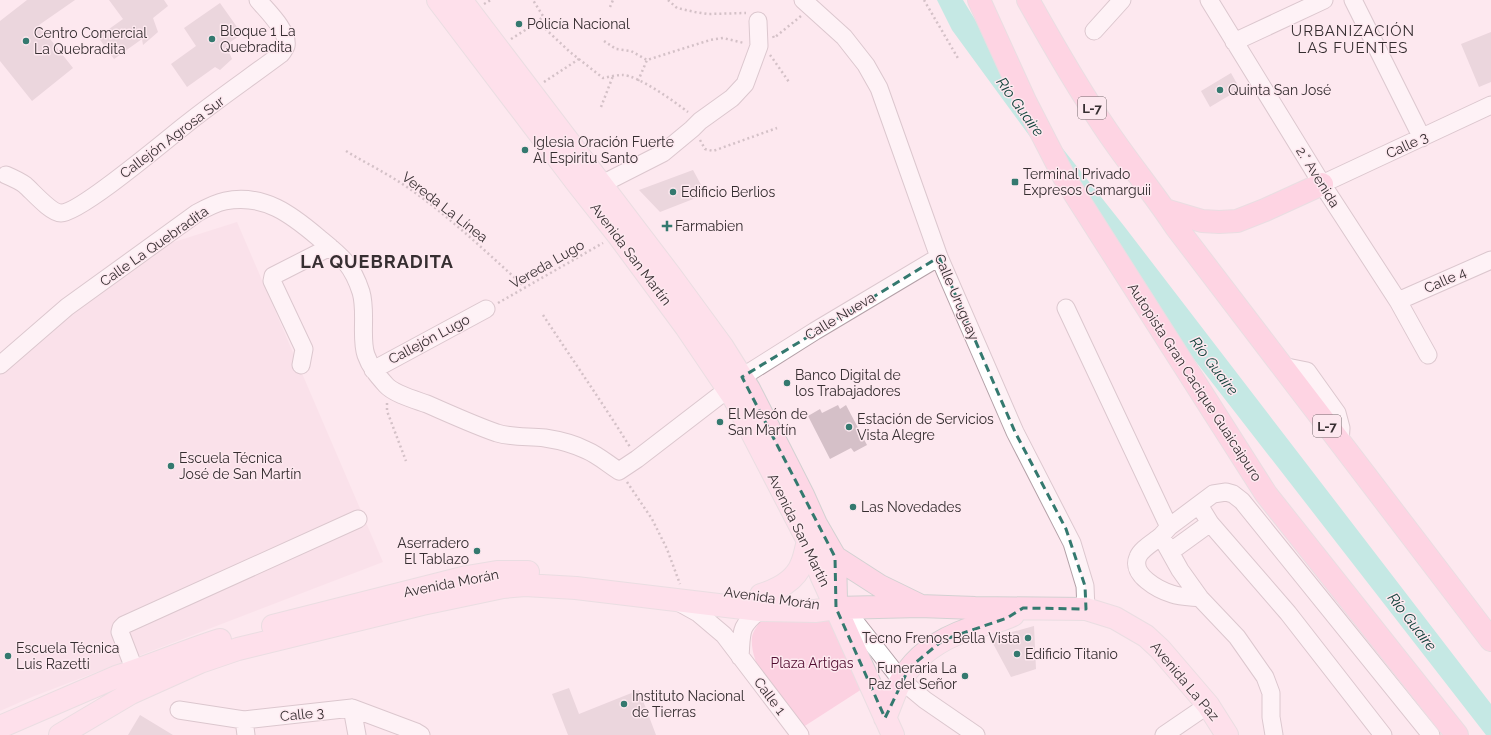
<svg xmlns="http://www.w3.org/2000/svg" width="1491" height="735" viewBox="0 0 1491 735" font-family="Raleway,sans-serif">
  <rect width="100%" height="100%" fill="#fde8ef"/>
  <path fill="#f6dae4" d="M 237,222 L 383,562 L 32,697 L 0,711 L 0,369 L 155,248 Z"/>
  <path fill="#fbb5d0" d="M 845,615 L 876,680 L 797,731 C 781,707 749,666 752,637 C 753,631 758,625 761,620 Z"/>
  <path fill="#80e8d7" d="M 937,0 L 963,0 L 1025,101 L 1124,226 L 1491,704 L 1491,735 L 1486,735 L 1179,340 L 952,30 Z"/>
  <path fill="#d5c0c8" d="M 27,0 L 75,0 L 39,25 L 73,68 L 32,101 L 0,61 L 0,21 Z
    M 109,0 L 164,0 L 168,6 L 153,18 L 158,32 L 143,45 L 142,39 L 114,59 L 98,37 L 123,19 Z
    M 220,3 L 242,34 L 226,45 L 232,59 L 220,70 L 215,67 L 187,87 L 171,64 L 196,46 L 184,28 Z
    M 1491,32 L 1491,82 L 1479,87 L 1461,44 Z
    M 1231,73 L 1240,89 L 1210,107 L 1201,91 Z
    M 693,170 L 706,194 L 660,212 L 639,190 Z
    M 838,405 L 840,409 L 846,405 L 867,445 L 854,452 L 851,448 L 830,459 L 808,416 L 820,409 L 822,413 Z
    M 1034,626 L 1036,669 L 1011,677 L 990,638 Z
    M 569,688 L 579,714 L 639,690 L 656,735 L 568,735 L 552,694 Z
    M 140,715 L 173,735 L 128,735 Z"/>
  <g fill="none" stroke-linecap="round" stroke-linejoin="round">
    <defs>
      <path id="minor" d="M 803,0 L 844,37 L 866,65 L 879,88 L 939,257 L 1015,432 L 1072,543 L 1085,586 L 1086,609
        M 1209,0 L 1322,184 L 1398,301 L 1428,355
        M 1353,0 L 1422,138
        M 1094,31 L 1122,0
        M 1234,42 L 1324,0
        M 6,175 C 13,178 20,181 25,185 C 33,192 51,213 61,213 C 80,213 165,141 184,126 C 215,101 249,78 281,54 C 283,52 285,48 286,46 C 289,31 267,11 258,0
        M 602,184 L 663,153 L 692,129 L 700,121 L 732,98 L 745,84 L 759,46 L 758,21
        M 1322,184 L 1491,105
        M 1398,301 L 1491,260
        M 1066,308 L 1169,527 L 1161,536 L 1180,570 L 1200,598 L 1237,637 L 1265,677 L 1271,693 L 1271,717 L 1274,735
        M 0,365 L 67,307 L 197,213 C 206,208 215,203 225,201 C 264,193 292,215 319,238 C 341,256 352,264 361,292 C 367,312 360,338 366,355 C 370,367 378,376 386,385 C 394,394 416,400 427,404 C 450,414 474,425 497,433 C 514,438 529,436 545,438 C 558,440 574,444 586,450 C 598,455 608,464 619,471 L 637,459 L 728,389
        M 301,365 L 304,349 L 272,281 L 273,276 L 330,247
        M 1282,366 L 1307,371 L 1337,413 L 1341,428 L 1340,443
        M 373,370 L 486,309
        M 742,377 L 815,331 L 939,257
        M 1199,505 L 1210,523 L 1288,613 L 1383,735
        M 1169,527 L 1213,494 L 1226,492 L 1233,494 L 1242,501 L 1431,735
        M 1161,536 C 1154,542 1141,549 1138,557 C 1130,575 1159,590 1172,594 C 1181,597 1191,597 1200,598
        M 1170,552 L 1210,523
        M 680,603 L 698,613 L 724,635 L 800,735
        M 836,608 L 853,619 L 901,680 L 925,700 L 976,735
        M 740,657 C 742,630 739,628 760,610
        M 135,671 L 120,632 L 121,628 L 124,625 L 358,519
        M 352,708 L 357,735
        M 179,710 L 244,720 L 352,708 L 416,732 L 421,735
        M 244,720 L 246,735
        M 1164,735 L 1208,705"/>
      <path id="major" d="M 438,0 L 577,183 L 618,235 L 686,327 L 734,398 L 808,541 L 821,575 L 893,735
        M 461,0 L 670,275 L 722,346 L 749,389 L 803,495 L 816,524 L 835,557 L 836,599
        M 835,557 L 880,586 L 919,605
        M 761,595 C 777,590 796,580 802,563 C 805,556 806,548 808,541
        M 273,626 L 467,577 L 497,572 L 528,572
        M 885,718 C 891,705 895,690 902,679 C 917,654 943,638 969,629 C 983,624 1000,622 1013,615
        M 0,727 L 116,677 C 151,666 185,651 220,640
        M 60,735 L 131,693 L 200,662 L 238,649 L 422,604 L 503,587 L 525,585 L 576,588 L 760,610 L 815,611 L 836,608 L 920,606 L 975,608 L 1086,609 L 1115,618 L 1146,636 L 1160,649 L 1208,705 L 1227,735"/>
      <path id="highway" d="M 979,0 L 1025,101 L 1064,177 L 1266,494 L 1457,735
        M 1028,0 C 1052,43 1076,85 1103,125 C 1126,160 1153,192 1176,227 L 1491,640
        M 1165,210 L 1202,221 L 1219,222 L 1237,221 L 1265,210 L 1322,184"/>
    </defs>
    <use href="#minor" stroke="#b3a0a7" stroke-width="19"/>
    <use href="#major" stroke="#d3d1d2" stroke-width="24"/>
    <use href="#highway" stroke="#d3d1d2" stroke-width="24"/>
    <path stroke="#a29398" stroke-width="2.5" stroke-dasharray="2 3" stroke-linecap="butt" d="M 668,0 L 677,8 L 695,12 L 708,14 L 746,13
      M 924,0 L 959,60
      M 484,4 L 491,0
      M 610,7 L 613,0
      M 538,22 L 570,52 L 603,78 C 609,77 616,75 622,75 C 638,75 675,102 688,112
      M 773,36 L 774,38 L 801,16
      M 511,39 L 538,22 L 543,16 L 533,0
      M 604,41 L 616,49 L 631,51 L 647,60
      M 770,55 L 773,59 L 789,82
      M 638,81 L 647,60 L 710,40 L 723,38 L 744,43
      M 544,82 L 579,59
      M 601,107 L 613,76
      M 700,140 L 705,149 L 713,151 L 777,128
      M 346,151 C 364,162 384,172 401,183 C 446,213 485,251 525,287
      M 498,303 L 603,243
      M 543,315 C 572,359 602,402 630,447
      M 387,403 L 387,411 L 406,461
      M 627,482 L 652,519 L 667,549 L 680,584"/>
    <use href="#minor" stroke="#fff" stroke-width="17"/>
    <use href="#major" stroke="#fed7e6" stroke-width="22"/>
    <use href="#highway" stroke="#febdd6" stroke-width="22"/>
  </g>
  <path d="M0 0H1491V735H0ZM 939,257 L 1015,432 L 1066,529 L 1085,586 L 1086,609 L 1023,608 L 1007,618 L 943,640 L 909,668 L 885,718 L 836,608 L 835,557 L 742,377 Z" fill="#fde8ef" fill-opacity=".55" fill-rule="evenodd"/>
  <path fill="none" stroke="#34796f" stroke-width="3" stroke-dasharray="8 5" stroke-linejoin="round" d="M 939,257 L 1015,432 L 1066,529 L 1085,586 L 1086,609 L 1023,608 L 1007,618 L 943,640 L 909,668 L 885,718 L 836,608 L 835,557 L 742,377 Z"/>
  <g fill="#34796f" stroke="#fde8ef" stroke-width="1.5">
    <circle cx="519" cy="24" r="4"/>
    <circle cx="212" cy="39" r="4"/>
    <circle cx="26" cy="41" r="4"/>
    <circle cx="1220" cy="90" r="4"/>
    <circle cx="525" cy="150" r="4"/>
    <rect x="1011" y="178" width="8" height="8" rx="2"/>
    <circle cx="673" cy="192" r="4"/>
    <path d="M665 220h4v4h4v4h-4v4h-4v-4h-4v-4h4z"/>
    <circle cx="787" cy="383" r="4"/>
    <circle cx="720" cy="422" r="4"/>
    <circle cx="849" cy="427" r="4"/>
    <circle cx="171" cy="466" r="4"/>
    <circle cx="853" cy="507" r="4"/>
    <circle cx="477" cy="551" r="4"/>
    <circle cx="1028" cy="638" r="4"/>
    <circle cx="1017" cy="654" r="4"/>
    <circle cx="8" cy="656" r="4"/>
    <circle cx="965" cy="676" r="4"/>
    <circle cx="624" cy="704" r="4"/>
  </g>
  <g text-anchor="middle" stroke-width="3" stroke-linejoin="round" paint-order="stroke">
    <g fill="#fde8ef" stroke="#72666a" stroke-width="1">
      <rect x="1078" y="97" width="28" height="22" rx="3"/>
      <rect x="1313" y="415" width="28" height="22" rx="3"/>
    </g>
    <g font-size="13" font-weight="bold" fill="#362e31">
      <text x="1092" y="113">L-7</text>
      <text x="1327" y="431">L-7</text>
    </g>
    <g font-size="14" fill="#362e31" stroke="#fde8ef" text-anchor="start">
      <text x="527" y="29">Policía Nacional</text>
      <text x="220" y="36">Bloque 1 La<tspan x="220" dy="16">Quebradita</tspan></text>
      <text x="34" y="38">Centro Comercial<tspan x="34" dy="16">La Quebradita</tspan></text>
      <text x="1228" y="95">Quinta San José</text>
      <text x="533" y="147">Iglesia Oración Fuerte<tspan x="533" dy="16">Al Espiritu Santo</tspan></text>
      <text x="1023" y="179">Terminal Privado<tspan x="1023" dy="16">Expresos Camarguii</tspan></text>
      <text x="681" y="197">Edificio Berlios</text>
      <text x="675" y="231">Farmabien</text>
      <text x="795" y="380">Banco Digital de<tspan x="795" dy="16">los Trabajadores</tspan></text>
      <text x="728" y="419">El Mesón de<tspan x="728" dy="16">San Martín</tspan></text>
      <text x="857" y="424">Estación de Servicios<tspan x="857" dy="16">Vista Alegre</tspan></text>
      <text x="179" y="463">Escuela Técnica<tspan x="179" dy="16">José de San Martín</tspan></text>
      <text x="861" y="512">Las Novedades</text>
      <text x="469" y="548" text-anchor="end">Aserradero<tspan x="469" dy="16">El Tablazo</tspan></text>
      <text x="1020" y="643" text-anchor="end">Tecno Frenos Bella Vista</text>
      <text x="16" y="653">Escuela Técnica<tspan x="16" dy="16">Luis Razetti</tspan></text>
      <text x="1025" y="659">Edificio Titanio</text>
      <text x="957" y="673" text-anchor="end">Funeraria La<tspan x="957" dy="16">Paz del Señor</tspan></text>
      <text x="632" y="701">Instituto Nacional<tspan x="632" dy="16">de Tierras</tspan></text>
    </g>
    <g font-size="14" fill="#362e31" stroke="#fde8ef">
      <text transform="translate(172 137) rotate(-37)" y="5">Callejón Agrosa Sur</text>
      <text transform="translate(1407 145) rotate(-25)" y="5">Calle 3</text>
      <text transform="translate(1318 177) rotate(58)" y="5">2.° Avenida</text>
      <text transform="translate(445 207) rotate(38)" y="5">Vereda La Línea</text>
      <text transform="translate(154 246) rotate(-35)" y="5">Calle La Quebradita</text>
      <text transform="translate(631 254) rotate(53)" y="5">Avenida San Martín</text>
      <text transform="translate(547 264) rotate(-30)" y="5">Vereda Lugo</text>
      <text transform="translate(1445 280) rotate(-24)" y="5">Calle 4</text>
      <text transform="translate(957 297) rotate(67)" y="5">Calle Uruguay</text>
      <text transform="translate(840 316) rotate(-31)" y="5">Calle Nueva</text>
      <text transform="translate(429 339) rotate(-28)" y="5">Callejón Lugo</text>
      <text transform="translate(1195 382) rotate(57)" y="5">Autopista Gran Cacique Guaicaipuro</text>
      <text transform="translate(799 530) rotate(64)" y="5">Avenida San Martín</text>
      <text transform="translate(451 583) rotate(-11)" y="5">Avenida Morán</text>
      <text transform="translate(772 598) rotate(8)" y="5">Avenida Morán</text>
      <text transform="translate(1185 681) rotate(50)" y="5">Avenida La Paz</text>
      <text transform="translate(770 696) rotate(53)" y="5">Calle 1</text>
      <text transform="translate(302 714) rotate(-6)" y="5">Calle 3</text>
    </g>
    <g font-size="14" fill="#520e31" stroke="#fde8ef">
      <text x="812" y="668">Plaza Artigas</text>
    </g>
    <g font-size="15" letter-spacing="1" fill="#362e31" stroke="#fde8ef">
      <text x="1353" y="36">URBANIZACIÓN<tspan x="1353" dy="17">LAS FUENTES</tspan></text>
    </g>
    <g font-size="15" font-style="italic" fill="#13433c" stroke="#fde8ef">
      <text transform="translate(1020 107) rotate(54)" y="5">Río Guaire</text>
      <text transform="translate(1214 366) rotate(53)" y="5">Río Guaire</text>
      <text transform="translate(1412 622) rotate(52)" y="5">Río Guaire</text>
    </g>
    <g font-size="18" font-weight="bold" letter-spacing="1" fill="#362e31" stroke="#fde8ef">
      <text x="377" y="268">LA QUEBRADITA</text>
    </g>
  </g>
</svg>
